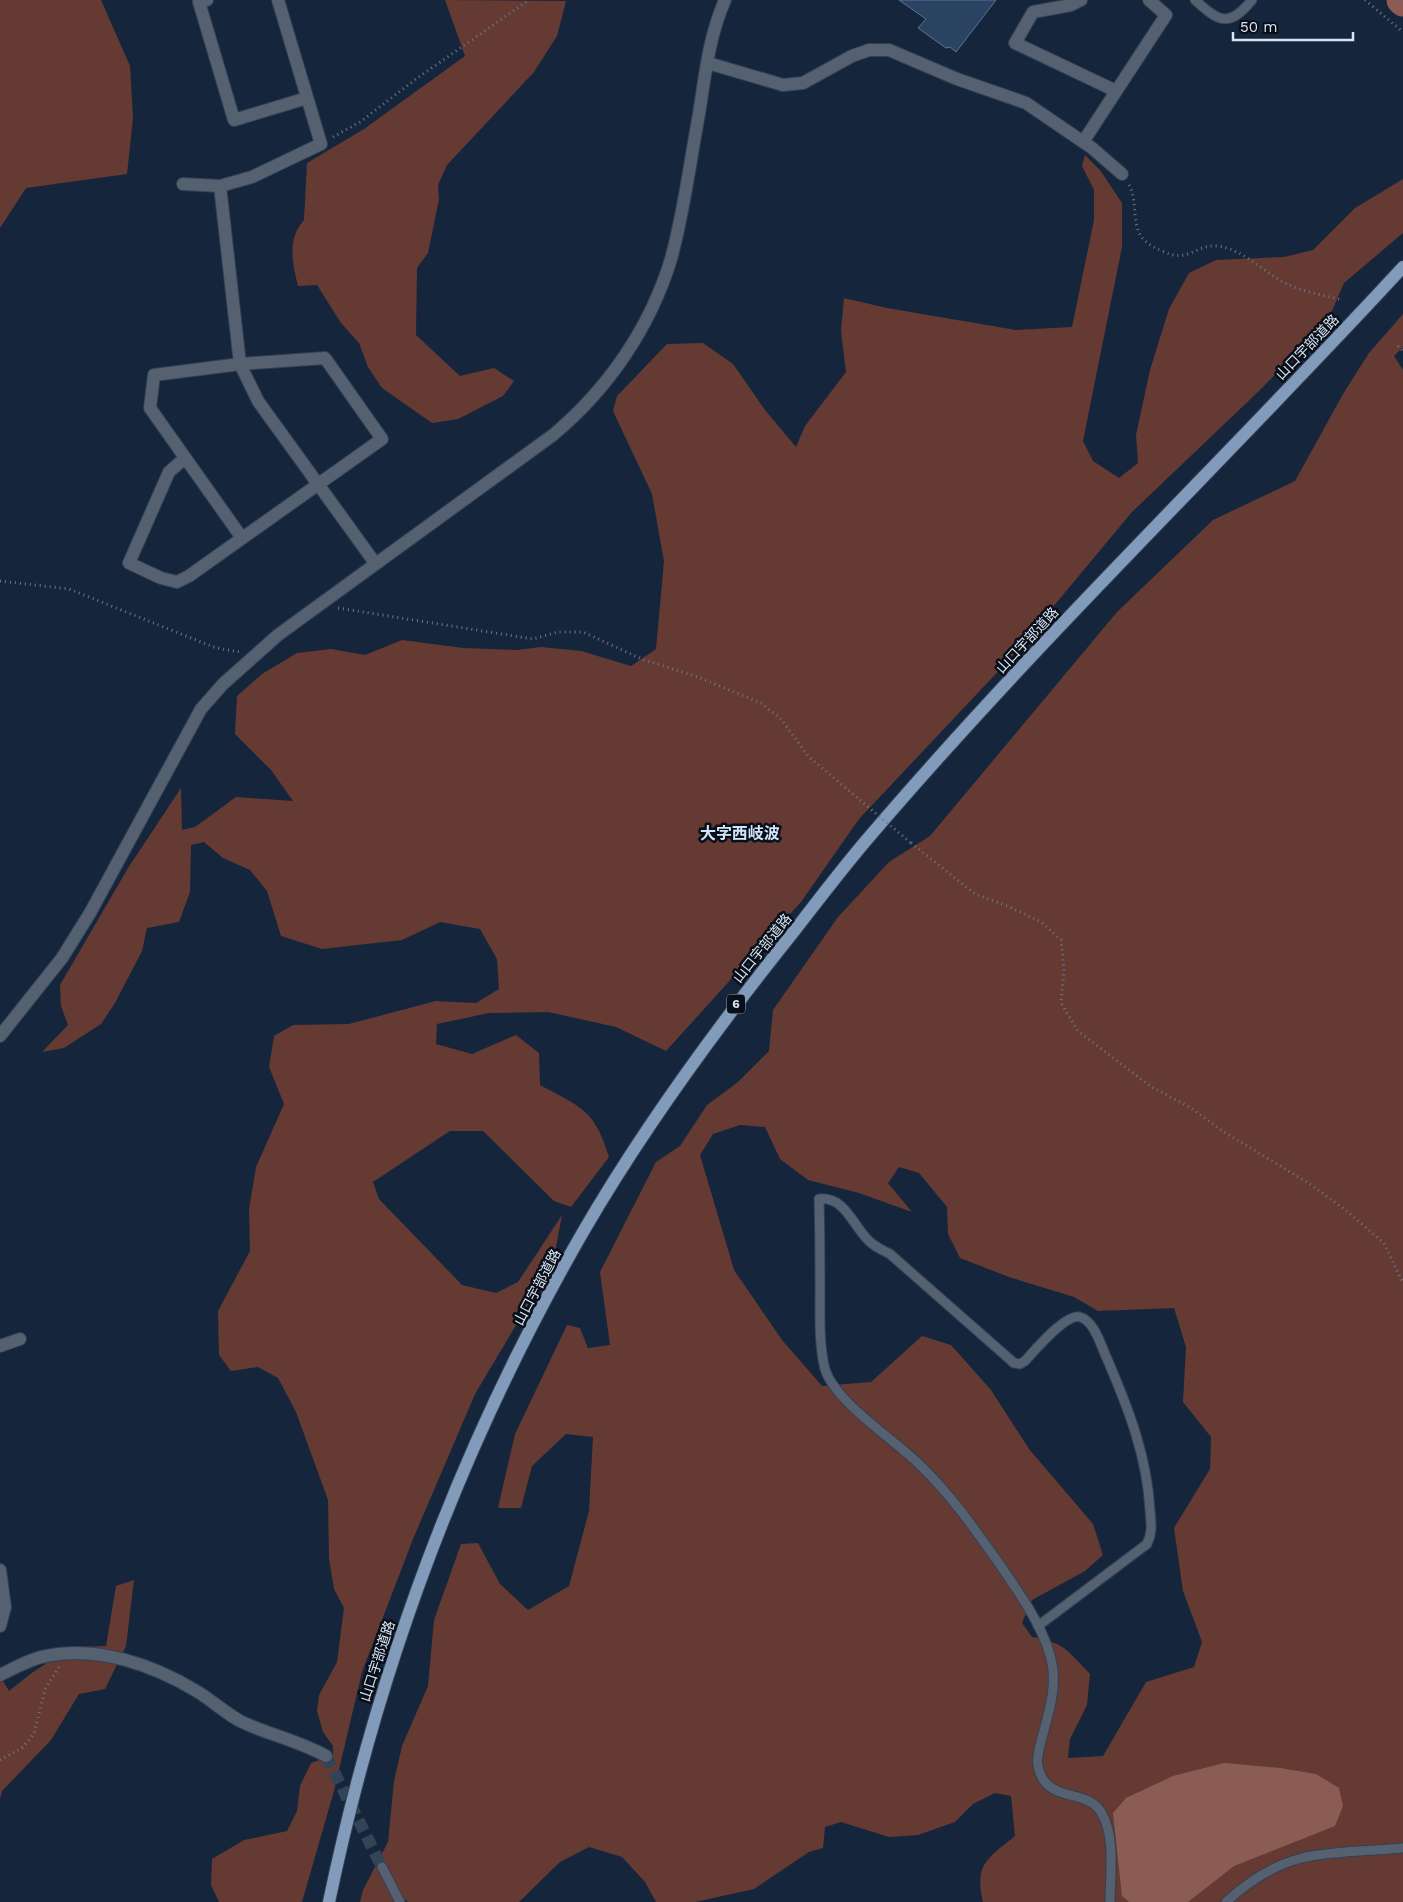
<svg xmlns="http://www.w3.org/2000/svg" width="1403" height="1902" viewBox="0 0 1403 1902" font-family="'Work Sans','Noto Sans JP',sans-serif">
  <rect width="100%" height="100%" fill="#15263c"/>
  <path fill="#643a33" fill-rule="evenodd" d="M 0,0 L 101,0 L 130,66 L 133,118 L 127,174 L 26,188 L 0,228 Z
    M 445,0 L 566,1 L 557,36 L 534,72 L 447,165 L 438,185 L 439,199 L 428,253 L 417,268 L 416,335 L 460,376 L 494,368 L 514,381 L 503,396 L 458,419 L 432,423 L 382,388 L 368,367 L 359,343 L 341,323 L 317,285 L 298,286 C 292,262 287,239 304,220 L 307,163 L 364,129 L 465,56 Z
    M 1085,155 L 1100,170 L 1122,203 L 1122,247 L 1083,441 L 1093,461 L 1119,478 L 1138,463 L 1136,435 L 1150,370 L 1169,309 L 1189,273 L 1216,260 L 1284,257 L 1313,250 L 1355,208 L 1403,179 L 1403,233 L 1344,283 L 1328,320 L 1260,390 L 1132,512 L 1007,662 L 859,819 L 801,902 L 666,1051 L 616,1027 L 548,1012 L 489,1013 L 437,1024 L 436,1044 L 472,1054 L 516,1035 L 539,1053 L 540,1085 C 581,1107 595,1110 609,1157 L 571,1207 L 554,1201 L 483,1131 L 450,1131 L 373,1182 L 379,1199 L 462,1285 L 496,1293 L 518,1282 L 562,1215 L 553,1263 L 475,1394 L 413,1539 L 362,1672 L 334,1791 L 302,1902 L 219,1902 L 211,1885 L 212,1859 L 244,1840 L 287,1831 L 297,1811 L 300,1786 L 311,1763 L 333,1755 L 333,1746 L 323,1732 L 317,1711 L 319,1695 L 337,1662 L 344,1608 L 334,1589 L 329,1559 L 328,1500 L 296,1412 L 278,1378 L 258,1367 L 231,1371 L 219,1355 L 218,1311 L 250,1251 L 249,1209 L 256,1167 L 284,1104 L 269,1067 L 274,1036 L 293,1025 L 349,1024 L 436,1001 L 476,1003 L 499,989 L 497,959 L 480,929 L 440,922 L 402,940 L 322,949 L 281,936 L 267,891 L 250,870 L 223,858 L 204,842 L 191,845 L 190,892 L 179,922 L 147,928 L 142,951 L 115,1003 L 101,1024 L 64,1048 L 42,1052 L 68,1025 L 61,1006 L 60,985 L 128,868 L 181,788 L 182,830 L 195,827 L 236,797 L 293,801 L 271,770 L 235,734 L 237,696 L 262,674 L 297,653 L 331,649 L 365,655 L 402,640 L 463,648 L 517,650 L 541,647 L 581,651 L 631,666 L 656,649 L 664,561 L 652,494 L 613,411 L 617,396 L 667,344 L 703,343 L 733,364 L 765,410 L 796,447 L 805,426 L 846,372 L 841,331 L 844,298 L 887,308 L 1016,330 L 1072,327 L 1094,220 L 1094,190 L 1082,166 Z
    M 1403,314 L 1403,347 L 1394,356 L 1403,370 L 1403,1902 L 983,1902 C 974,1864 988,1858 1015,1836 L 1011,1796 L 995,1793 L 973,1804 L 955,1822 L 918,1835 L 889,1837 L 841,1822 L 825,1827 L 823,1848 L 809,1852 L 754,1889 L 695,1902 L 656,1902 L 645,1882 L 622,1857 L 589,1847 L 560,1862 L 519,1902 L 408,1902 L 406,1900 L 404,1902 L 360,1902 L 363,1890 L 388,1842 L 394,1781 L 402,1746 L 428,1686 L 434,1620 L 461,1544 L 478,1543 L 500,1584 L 528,1610 L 569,1586 L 589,1511 L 593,1437 L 566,1434 L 532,1466 L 521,1508 L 498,1508 L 515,1434 L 567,1325 L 580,1328 L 588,1348 L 610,1345 L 600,1272 L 656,1162 L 680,1146 L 707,1105 L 738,1082 L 769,1051 L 773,1010 L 838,917 L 889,862 L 930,836 L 1117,612 L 1213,520 L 1295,481 L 1343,394 L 1369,353 ZM 740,1125 L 765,1127 L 780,1159 L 808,1180 L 859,1193 L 912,1212 L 888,1183 L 899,1167 L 919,1173 L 947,1207 L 948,1234 L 960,1258 L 1009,1277 L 1074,1297 L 1098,1311 L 1174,1308 L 1186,1347 L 1183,1402 L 1211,1437 L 1210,1469 L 1174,1528 L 1183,1591 L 1202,1642 L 1194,1667 L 1146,1682 L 1103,1756 L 1068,1758 L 1070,1739 L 1087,1705 L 1090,1674 C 1068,1651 1064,1642 1032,1637 L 1022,1623 L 1032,1600 L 1085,1571 L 1103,1555 L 1093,1524 L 1029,1449 L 991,1390 L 951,1345 L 922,1336 L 871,1382 L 822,1386 L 782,1340 L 734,1270 L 700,1155 L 713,1134 Z
    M 134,1580 L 126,1646 L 105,1689 L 79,1694 L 51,1740 L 2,1791 L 0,1799 L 0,1676 L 9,1691 L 33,1672 L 72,1647 L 106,1646 L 116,1586 Z"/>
  <path fill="#8b5c54" d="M 1224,1763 L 1280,1768 L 1316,1774 L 1339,1788 L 1343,1806 L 1335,1826 L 1234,1866 L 1188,1902 L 1129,1902 L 1122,1896 L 1113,1813 L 1126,1798 L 1173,1776 Z"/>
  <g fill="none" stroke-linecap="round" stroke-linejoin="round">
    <path stroke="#8b5c54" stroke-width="29" d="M 1401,0 L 1403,2"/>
  </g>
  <path fill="#2a4363" stroke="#60738e" d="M 899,0 L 996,0 L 956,52 L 950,47 L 946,48 L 918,28 L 926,19 Z"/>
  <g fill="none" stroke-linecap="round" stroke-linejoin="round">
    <path stroke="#334358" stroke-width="12" stroke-dasharray="12 6" stroke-linecap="butt" d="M 326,1756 L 382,1867"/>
    <defs>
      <path id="service" d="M 1195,0 C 1219,22 1229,28 1252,0
        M 1038,1626 L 1147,1544 C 1153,1532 1151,1523 1150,1510 C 1147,1457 1129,1410 1108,1361 C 1102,1349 1095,1321 1080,1317 C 1066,1313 1035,1350 1025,1361 L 1020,1364 L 1014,1363 L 890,1254 C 882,1250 875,1247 869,1241 C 853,1226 845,1196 819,1199 C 820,1231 820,1263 820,1295 C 820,1319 819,1346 825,1369 C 835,1402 895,1440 920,1465 C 951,1495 974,1528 998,1562 C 1018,1591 1046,1630 1052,1664 C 1057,1688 1048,1715 1042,1738 C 1040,1746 1036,1757 1038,1766 C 1046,1805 1086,1787 1101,1812 C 1116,1836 1110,1875 1110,1902
        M 382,1867 L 400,1902
        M 1226,1902 C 1248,1882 1273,1865 1302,1858 C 1330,1851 1374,1851 1403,1848"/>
      <path id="minor" d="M 207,0 L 199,2 L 234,120 L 307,98
        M 1081,0 L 1071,5 L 1033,12 L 1015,43 L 1116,91
        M 708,63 L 783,85 L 803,83 L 852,56 L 869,50 L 889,50 L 957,79 L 1026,103 L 1092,148 L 1122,174
        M 1083,142 L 1166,15 L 1149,0
        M 183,184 L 220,186 L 252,177 L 321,144 L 278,0
        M 220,186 L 240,364 L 258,401 L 375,563
        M 185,458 L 169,472 L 129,563 L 161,578 L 177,582 L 189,576 L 382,439 L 325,358 L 240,364 L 154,375 L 150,408 L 242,538
        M 0,1346 L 20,1339
        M 0,1570 L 5,1607 L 0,1626
        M 0,1675 C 15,1668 29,1659 46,1656 C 97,1645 154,1665 198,1692 C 213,1701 226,1714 242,1722 C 270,1735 299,1741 326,1756"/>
      <path id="tertiary" d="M 0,1036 L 62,958 L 90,913 L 201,709 L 223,684 L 278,635 L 553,435 C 608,389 650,328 671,259 C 684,212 690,162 699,114 C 705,76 709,36 725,0"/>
      <path id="primary" d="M 329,1902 C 378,1667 463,1440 583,1232 C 645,1125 718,1026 795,930 C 820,898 844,866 870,836 C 1039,638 1227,458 1403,267"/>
    </defs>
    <use href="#service" stroke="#314156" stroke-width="11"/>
    <use href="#minor" stroke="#314156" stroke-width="14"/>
    <use href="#tertiary" stroke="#314156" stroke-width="14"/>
    <use href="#primary" stroke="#314156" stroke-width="14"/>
    <path stroke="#69778a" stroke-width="3" stroke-dasharray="1 4" stroke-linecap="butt" d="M 1365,0 L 1403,32
      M 333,137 L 360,122 L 416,79 L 529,0
      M 1129,185 C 1138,201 1131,225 1143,239 C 1149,245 1155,248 1162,251 C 1189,264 1196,244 1217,246 C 1244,249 1264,273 1287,284 C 1303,292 1324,295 1342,300
      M 1398,346 L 1403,351
      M 0,581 L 69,589 L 216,648 L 240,652
      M 338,608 L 533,639 L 558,632 L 583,632 L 644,660 L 695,676 L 761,703 L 782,720 L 808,756 L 860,800
      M 911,843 L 975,894 L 1007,906 L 1041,922 L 1061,940 L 1064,970 L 1061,1003 L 1078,1031 L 1150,1086 L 1191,1108 L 1224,1132 L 1310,1184 L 1348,1212 L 1384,1243 L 1403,1283
      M 0,1760 L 22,1748 L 34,1734 L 45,1689 L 59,1667"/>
    <use href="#service" stroke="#556170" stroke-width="9"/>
    <use href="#minor" stroke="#556170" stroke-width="12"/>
    <use href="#tertiary" stroke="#556170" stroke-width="12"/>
    <use href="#primary" stroke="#839bbb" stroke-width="12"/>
    <path stroke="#69778a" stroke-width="3" stroke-dasharray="1 4" stroke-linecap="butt" d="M 860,800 L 911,843"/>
  </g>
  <g text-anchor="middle" stroke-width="5" stroke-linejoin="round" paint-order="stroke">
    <rect fill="#080f19" stroke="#9ba5b2" stroke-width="1" x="727" y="994.5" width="18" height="19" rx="4"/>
    <g font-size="12" font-weight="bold" fill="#dae5f4">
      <text x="736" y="1008">6</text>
    </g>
    <g font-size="14" fill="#dae5f4" stroke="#080f19">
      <text transform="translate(1307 347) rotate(-46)" y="5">山口宇部道路</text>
      <text transform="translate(1027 640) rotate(-47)" y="5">山口宇部道路</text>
      <text transform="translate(762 948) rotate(-51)" y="5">山口宇部道路</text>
      <text transform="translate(537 1287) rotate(-62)" y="5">山口宇部道路</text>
      <text transform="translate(377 1661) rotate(-72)" y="5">山口宇部道路</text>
    </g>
    <g font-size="16" font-weight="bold" fill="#d2e4fb" stroke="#080f19">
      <text x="740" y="839">大字西岐波</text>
    </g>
  </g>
  <path d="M1233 32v8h120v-8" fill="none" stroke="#dae5f4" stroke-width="2.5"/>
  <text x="1240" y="32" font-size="15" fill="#dae5f4" stroke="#080f19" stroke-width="4" paint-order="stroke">50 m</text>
</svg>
